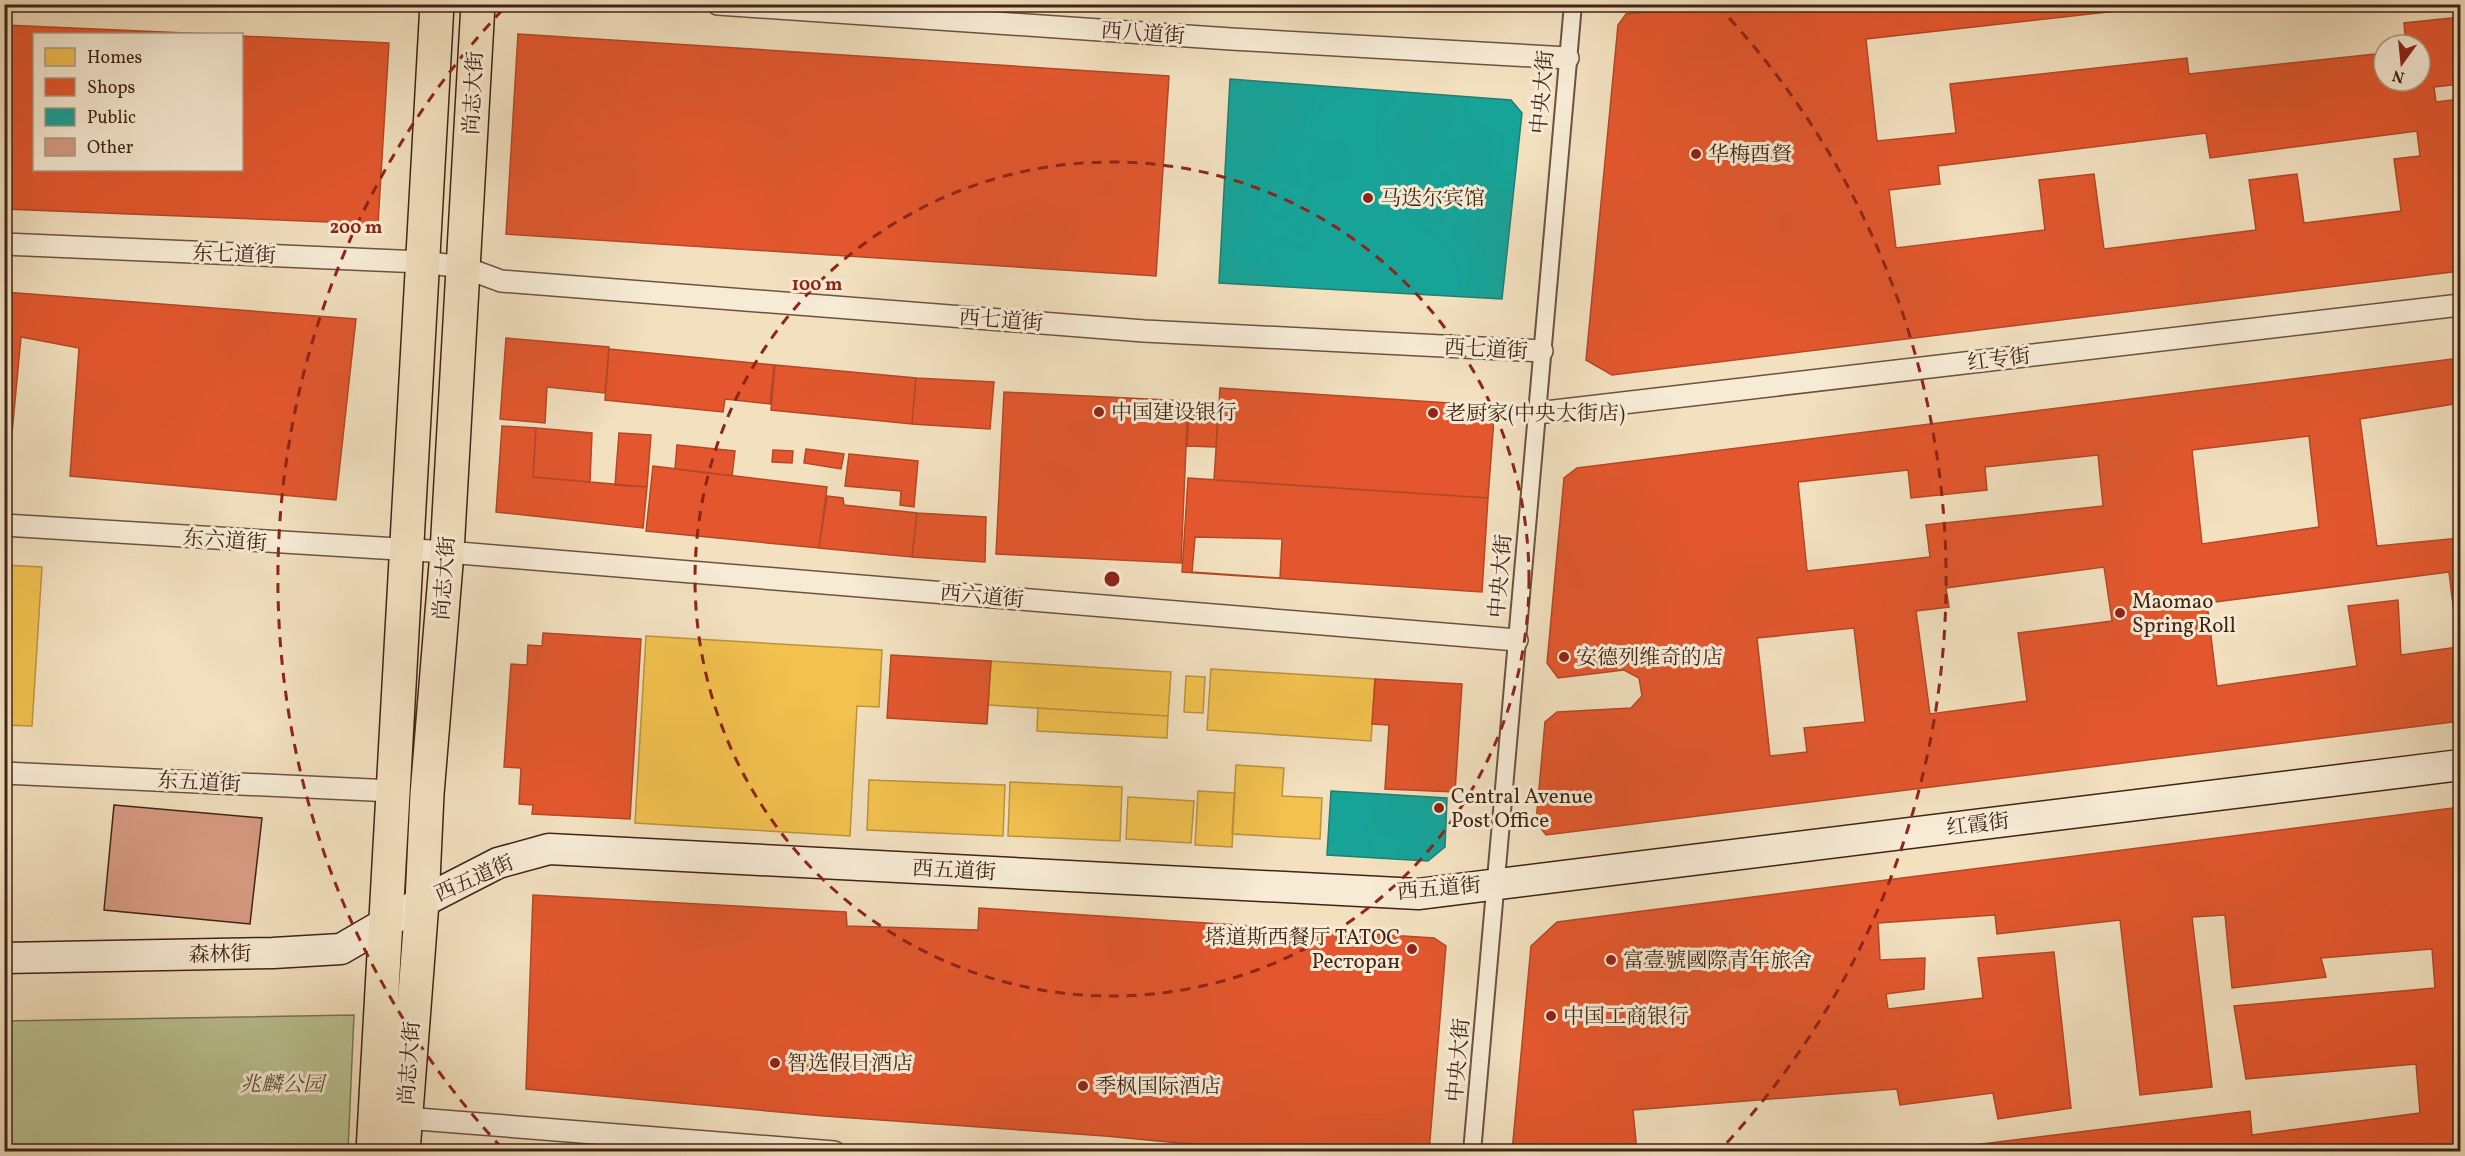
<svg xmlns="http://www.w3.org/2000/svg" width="2465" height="1156" viewBox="0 0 2465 1156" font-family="Vollkorn,'Noto Serif SC',serif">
  <rect width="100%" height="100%" fill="#f2e0bf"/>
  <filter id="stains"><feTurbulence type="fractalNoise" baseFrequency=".00333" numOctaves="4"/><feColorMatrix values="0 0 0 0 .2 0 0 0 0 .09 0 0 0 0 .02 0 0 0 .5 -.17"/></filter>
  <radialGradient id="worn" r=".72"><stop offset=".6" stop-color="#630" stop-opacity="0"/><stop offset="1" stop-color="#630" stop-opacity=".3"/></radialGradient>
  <path fill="#bac292" stroke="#7d7354" stroke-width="1.5" d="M 354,1015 L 348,1151 L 5,1151 L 5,1021 Z"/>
  <path fill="#f2c14e" stroke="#bd923d" stroke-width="1.5" d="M 4,565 L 42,567 L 32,726 L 4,725 Z
    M 646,636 L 882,650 L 879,707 L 857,706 L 850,836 L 635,823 Z
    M 991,661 L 1171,672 L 1168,716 L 988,705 Z
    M 1211,669 L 1375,679 L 1371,741 L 1207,730 Z
    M 1186,676 L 1205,677 L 1203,713 L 1184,712 Z
    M 1038,708 L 1168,716 L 1167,738 L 1037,731 Z
    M 1236,765 L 1284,768 L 1282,796 L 1322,798 L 1320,839 L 1232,834 Z
    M 869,780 L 1005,785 L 1003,836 L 867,830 Z
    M 1010,782 L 1122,787 L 1120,841 L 1008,836 Z
    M 1198,791 L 1235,793 L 1232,847 L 1195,845 Z
    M 1128,797 L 1194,801 L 1191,843 L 1126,839 Z"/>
  <path fill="#e4572e" stroke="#b34826" stroke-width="1.5" fill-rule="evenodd" d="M 1716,4 L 2179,4 L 1866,39 L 1877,141 L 1956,133 L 1950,84 L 2187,58 L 2189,74 L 2384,53 L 2384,81 L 2420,81 L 2420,45 L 2406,45 L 2404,23 L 2460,17 L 2460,84 L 2434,87 L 2436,102 L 2460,99 L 2460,271 L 1612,375 L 1586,360 L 1618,25 L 1626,14 ZM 2417,131 L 2420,156 L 2394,159 L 2401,211 L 2304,223 L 2297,174 L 2249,180 L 2256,230 L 2104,249 L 2094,174 L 2039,180 L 2045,230 L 1896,248 L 1889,190 L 1940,184 L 1938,166 L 2206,133 L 2210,158 Z
    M 4,25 L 209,34 L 34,34 L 34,170 L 242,170 L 242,36 L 389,43 L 378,224 L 4,209 Z
    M 518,34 L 1169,76 L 1156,276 L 506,234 Z
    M 4,292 L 356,319 L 336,500 L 70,476 L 79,348 L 21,337 L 7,487 L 4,487 Z
    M 506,338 L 609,347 L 605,393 L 547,387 L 545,423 L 500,419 Z
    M 609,349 L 774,365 L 770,404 L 725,399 L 723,412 L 605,400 Z
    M 2460,358 L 2460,403 L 2360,419 L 2377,546 L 2460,538 L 2460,721 L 1546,835 L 1536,822 L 1545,722 L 1557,712 L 1631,708 L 1642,696 L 1639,678 L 1624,670 L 1558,678 L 1547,663 L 1564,478 L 1577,468 ZM 2309,436 L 2319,527 L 2202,544 L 2192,450 ZM 2098,455 L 2103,506 L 1926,525 L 1930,557 L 1807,571 L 1798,482 L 1908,470 L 1911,498 L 1987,490 L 1985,467 ZM 2104,567 L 2112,621 L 2018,633 L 2027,701 L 1930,714 L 1916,611 L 1949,607 L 1946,588 ZM 2449,572 L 2458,647 L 2401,655 L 2398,600 L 2348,606 L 2357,666 L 2217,686 L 2207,603 ZM 1854,628 L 1865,722 L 1804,728 L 1807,752 L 1770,756 L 1757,638 Z
    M 775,365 L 916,378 L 912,424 L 771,410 Z
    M 916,378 L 994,382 L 990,429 L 912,424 Z
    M 1220,388 L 1495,406 L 1488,498 L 1214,480 Z
    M 1004,392 L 1188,401 L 1181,563 L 996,554 Z
    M 1189,409 L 1218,411 L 1216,447 L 1187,446 Z
    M 502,426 L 536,428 L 533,477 L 647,487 L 643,528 L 496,512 Z
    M 536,428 L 592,433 L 590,482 L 533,477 Z
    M 619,433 L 651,435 L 647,487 L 615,485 Z
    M 677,445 L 735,451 L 732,476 L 675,469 Z
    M 806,449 L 844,454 L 841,469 L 804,463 Z
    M 773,450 L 793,451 L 792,463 L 772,462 Z
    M 849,454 L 918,461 L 914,507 L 900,505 L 901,491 L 845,486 Z
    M 653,466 L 827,487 L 819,548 L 646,531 Z
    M 1188,478 L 1488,498 L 1482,592 L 1182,572 Z
    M 827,496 L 843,498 L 844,505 L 917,513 L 912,557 L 819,548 Z
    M 917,513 L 986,517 L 985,562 L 912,557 Z
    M 1195,537 L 1282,539 L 1280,578 L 1192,572 Z
    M 543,633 L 641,639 L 630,819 L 532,814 L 533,805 L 519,804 L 521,768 L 504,767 L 511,664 L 527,665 L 528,645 L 542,646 Z
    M 891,655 L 991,661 L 987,724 L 887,718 Z
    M 1375,679 L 1462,684 L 1455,792 L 1385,789 L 1389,725 L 1372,724 Z
    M 2460,807 L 2460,1152 L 1917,1152 L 2250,1111 L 2252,1135 L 2420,1113 L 2416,1064 L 2246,1079 L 2234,1006 L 2435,988 L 2432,949 L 2321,958 L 2326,977 L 2232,988 L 2225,915 L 2192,917 L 2212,1087 L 2140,1095 L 2120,920 L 1997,934 L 1995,915 L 1878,923 L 1880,960 L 1925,958 L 1924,989 L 1886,994 L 1888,1009 L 1983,998 L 1978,958 L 2054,952 L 2071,1108 L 1998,1119 L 1993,1093 L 1900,1105 L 1897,1089 L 1633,1110 L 1637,1152 L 1512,1152 L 1531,946 L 1557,922 Z
    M 533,895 L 846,912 L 847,926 L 978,930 L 979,908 L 1434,938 L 1446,946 L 1429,1152 L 1276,1152 L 1105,1136 L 824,1116 L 526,1089 Z"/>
  <path fill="#17a398" stroke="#237d71" stroke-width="1.5" d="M 1230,79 L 1511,100 L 1522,113 L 1502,299 L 1219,283 Z
    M 1331,791 L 1447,798 L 1445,847 L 1428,861 L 1327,855 Z"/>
  <path fill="#d79b82" stroke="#402415" stroke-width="1.5" d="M 114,805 L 262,818 L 250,924 L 104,910 Z"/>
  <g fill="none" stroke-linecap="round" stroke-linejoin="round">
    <defs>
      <path id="pedestrian" d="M 1472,1152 L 1573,4"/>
      <path id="minor" d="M 718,4 L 1231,39 L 1568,58
        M 4,244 L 422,262 L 463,267 L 501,281 L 1144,331 L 1542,351
        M 1537,413 L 2460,305
        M 4,525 L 447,552 L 1517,640
        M 4,773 L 393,791
        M 405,1118 L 834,1152"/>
      <path id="secondary" d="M 4,958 L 273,953 L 341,949 L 422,902 L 498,863 L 549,849 L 1418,894 L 2460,765"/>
      <path id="primary" d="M 373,1152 L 437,4
        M 403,1152 L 422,902 L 427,794 L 447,552 L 478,4"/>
    </defs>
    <use href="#pedestrian" stroke="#6c5340" stroke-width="20"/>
    <use href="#minor" stroke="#6c5340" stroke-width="24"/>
    <use href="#secondary" stroke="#402415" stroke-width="33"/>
    <use href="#primary" stroke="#402415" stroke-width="36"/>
    <use href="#pedestrian" stroke="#f7ebd5" stroke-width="16"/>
    <use href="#minor" stroke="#f7ebd5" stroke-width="21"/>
    <use href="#secondary" stroke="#f7ebd5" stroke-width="30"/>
    <use href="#primary" stroke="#f2e0bf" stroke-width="33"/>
  </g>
  <g fill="none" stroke="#8f2418" stroke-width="3" stroke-dasharray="10 8">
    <circle cx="1112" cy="579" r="417"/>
    <path d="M502 1148A834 834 0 0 1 507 5M1717 5A834 834 0 0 1 1722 1148"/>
  </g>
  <g fill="#8f2418" stroke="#f7ebd5" stroke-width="2">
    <circle cx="1696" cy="154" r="6"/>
    <circle cx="1368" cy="198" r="6"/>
    <circle cx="1099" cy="412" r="6"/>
    <circle cx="1433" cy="413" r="6"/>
    <circle cx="2120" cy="613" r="6"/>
    <circle cx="1564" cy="657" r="6"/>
    <circle cx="1439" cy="808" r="6"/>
    <circle cx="1412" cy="949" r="6"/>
    <circle cx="1611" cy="960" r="6"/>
    <circle cx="1551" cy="1016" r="6"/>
    <circle cx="775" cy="1063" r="6"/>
    <circle cx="1083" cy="1086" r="6"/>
  </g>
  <g text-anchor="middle" stroke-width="6" stroke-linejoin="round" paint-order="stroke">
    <g font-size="21" fill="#402415" stroke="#f7ebd5">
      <text transform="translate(1143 33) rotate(4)" y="7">西八道街</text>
      <text transform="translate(1542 92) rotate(-85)" y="7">中央大街</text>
      <text transform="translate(473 93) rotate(-87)" y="7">尚志大街</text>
      <text transform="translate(234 254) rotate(2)" y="7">东七道街</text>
      <text transform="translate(1001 320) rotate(4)" y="7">西七道街</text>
      <text transform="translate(1486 349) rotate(3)" y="7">西七道街</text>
      <text transform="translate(1999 359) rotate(-7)" y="7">红专街</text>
      <text transform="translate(225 540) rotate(4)" y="7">东六道街</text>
      <text transform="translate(1500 576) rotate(-85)" y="7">中央大街</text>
      <text transform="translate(444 578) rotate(-86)" y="7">尚志大街</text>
      <text transform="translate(982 596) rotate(5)" y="7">西六道街</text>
      <text transform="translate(199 782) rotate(3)" y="7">东五道街</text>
      <text transform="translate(1978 824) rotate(-7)" y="7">红霞街</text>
      <text transform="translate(954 870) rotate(3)" y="7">西五道街</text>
      <text transform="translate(474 878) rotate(-24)" y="7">西五道街</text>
      <text transform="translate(1439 888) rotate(-5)" y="7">西五道街</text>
      <text transform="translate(220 954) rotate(-1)" y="7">森林街</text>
      <text transform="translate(1458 1060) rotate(-85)" y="7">中央大街</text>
      <text transform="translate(409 1063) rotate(-86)" y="7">尚志大街</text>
    </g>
    <g font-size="21" fill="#402415" stroke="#f7ebd5" text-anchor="start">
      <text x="1708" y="161">华梅酉䝳</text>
      <text x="1380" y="205">马迭尔宾馆</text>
      <text x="1111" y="419">中国建设银行</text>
      <text x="1445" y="420">老厨家(中央大街店)</text>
      <text x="2132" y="608">Maomao<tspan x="2132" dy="24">Spring Roll</tspan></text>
      <text x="1576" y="664">安德列维奇的店</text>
      <text x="1451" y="803">Central Avenue<tspan x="1451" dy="24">Post Office</tspan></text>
      <text x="1400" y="944" text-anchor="end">塔道斯西餐厅 TATOC<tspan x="1400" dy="24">Ресторан</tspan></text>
      <text x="1623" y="967">富壹號國際青年旅舍</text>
      <text x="1563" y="1023">中国工商银行</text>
      <text x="787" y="1070">智选假日酒店</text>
      <text x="1095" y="1093">季枫国际酒店</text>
    </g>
    <g font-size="21" font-style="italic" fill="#5e4c34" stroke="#f7ebd5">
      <text x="282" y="1091">兆麟公园</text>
    </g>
  </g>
  <circle cx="1112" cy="579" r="9" fill="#8f2418" stroke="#f7ebd5" stroke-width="3"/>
  <g font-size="18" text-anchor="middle" font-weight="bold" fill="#8f2418" stroke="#f7ebd5" stroke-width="6" stroke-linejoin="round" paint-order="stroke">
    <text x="356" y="233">200 m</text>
    <text x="817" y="290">100 m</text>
  </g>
  <rect width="2465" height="1156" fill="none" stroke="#f2e0bf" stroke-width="24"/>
  <rect x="6" y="6" width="2453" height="1144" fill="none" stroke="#402415" stroke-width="3"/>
  <rect x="12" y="12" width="2441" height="1132" fill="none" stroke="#402415" stroke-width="1.5"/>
  <rect x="33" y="33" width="210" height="138" fill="#f7ebd5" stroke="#ae9b88" stroke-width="1.5"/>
  <rect x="45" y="48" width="30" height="18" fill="#f2c14e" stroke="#ae9b88" stroke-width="1.5"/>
  <text x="87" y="63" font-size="18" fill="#402415">Homes</text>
  <rect x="45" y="78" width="30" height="18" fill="#e4572e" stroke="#ae9b88" stroke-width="1.5"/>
  <text x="87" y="93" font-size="18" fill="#402415">Shops</text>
  <rect x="45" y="108" width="30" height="18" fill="#17a398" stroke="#ae9b88" stroke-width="1.5"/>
  <text x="87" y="123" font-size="18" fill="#402415">Public</text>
  <rect x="45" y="138" width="30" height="18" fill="#d79b82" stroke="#ae9b88" stroke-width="1.5"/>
  <text x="87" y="153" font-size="18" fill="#402415">Other</text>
  <g transform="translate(2402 63) rotate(195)"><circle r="28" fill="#f7ebd5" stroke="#ae9b88" stroke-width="1.5"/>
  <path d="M0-4.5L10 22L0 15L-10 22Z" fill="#8f2418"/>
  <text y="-9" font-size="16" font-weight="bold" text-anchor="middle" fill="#402415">N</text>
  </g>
  <rect width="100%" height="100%" filter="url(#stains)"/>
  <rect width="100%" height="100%" fill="url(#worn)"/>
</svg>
